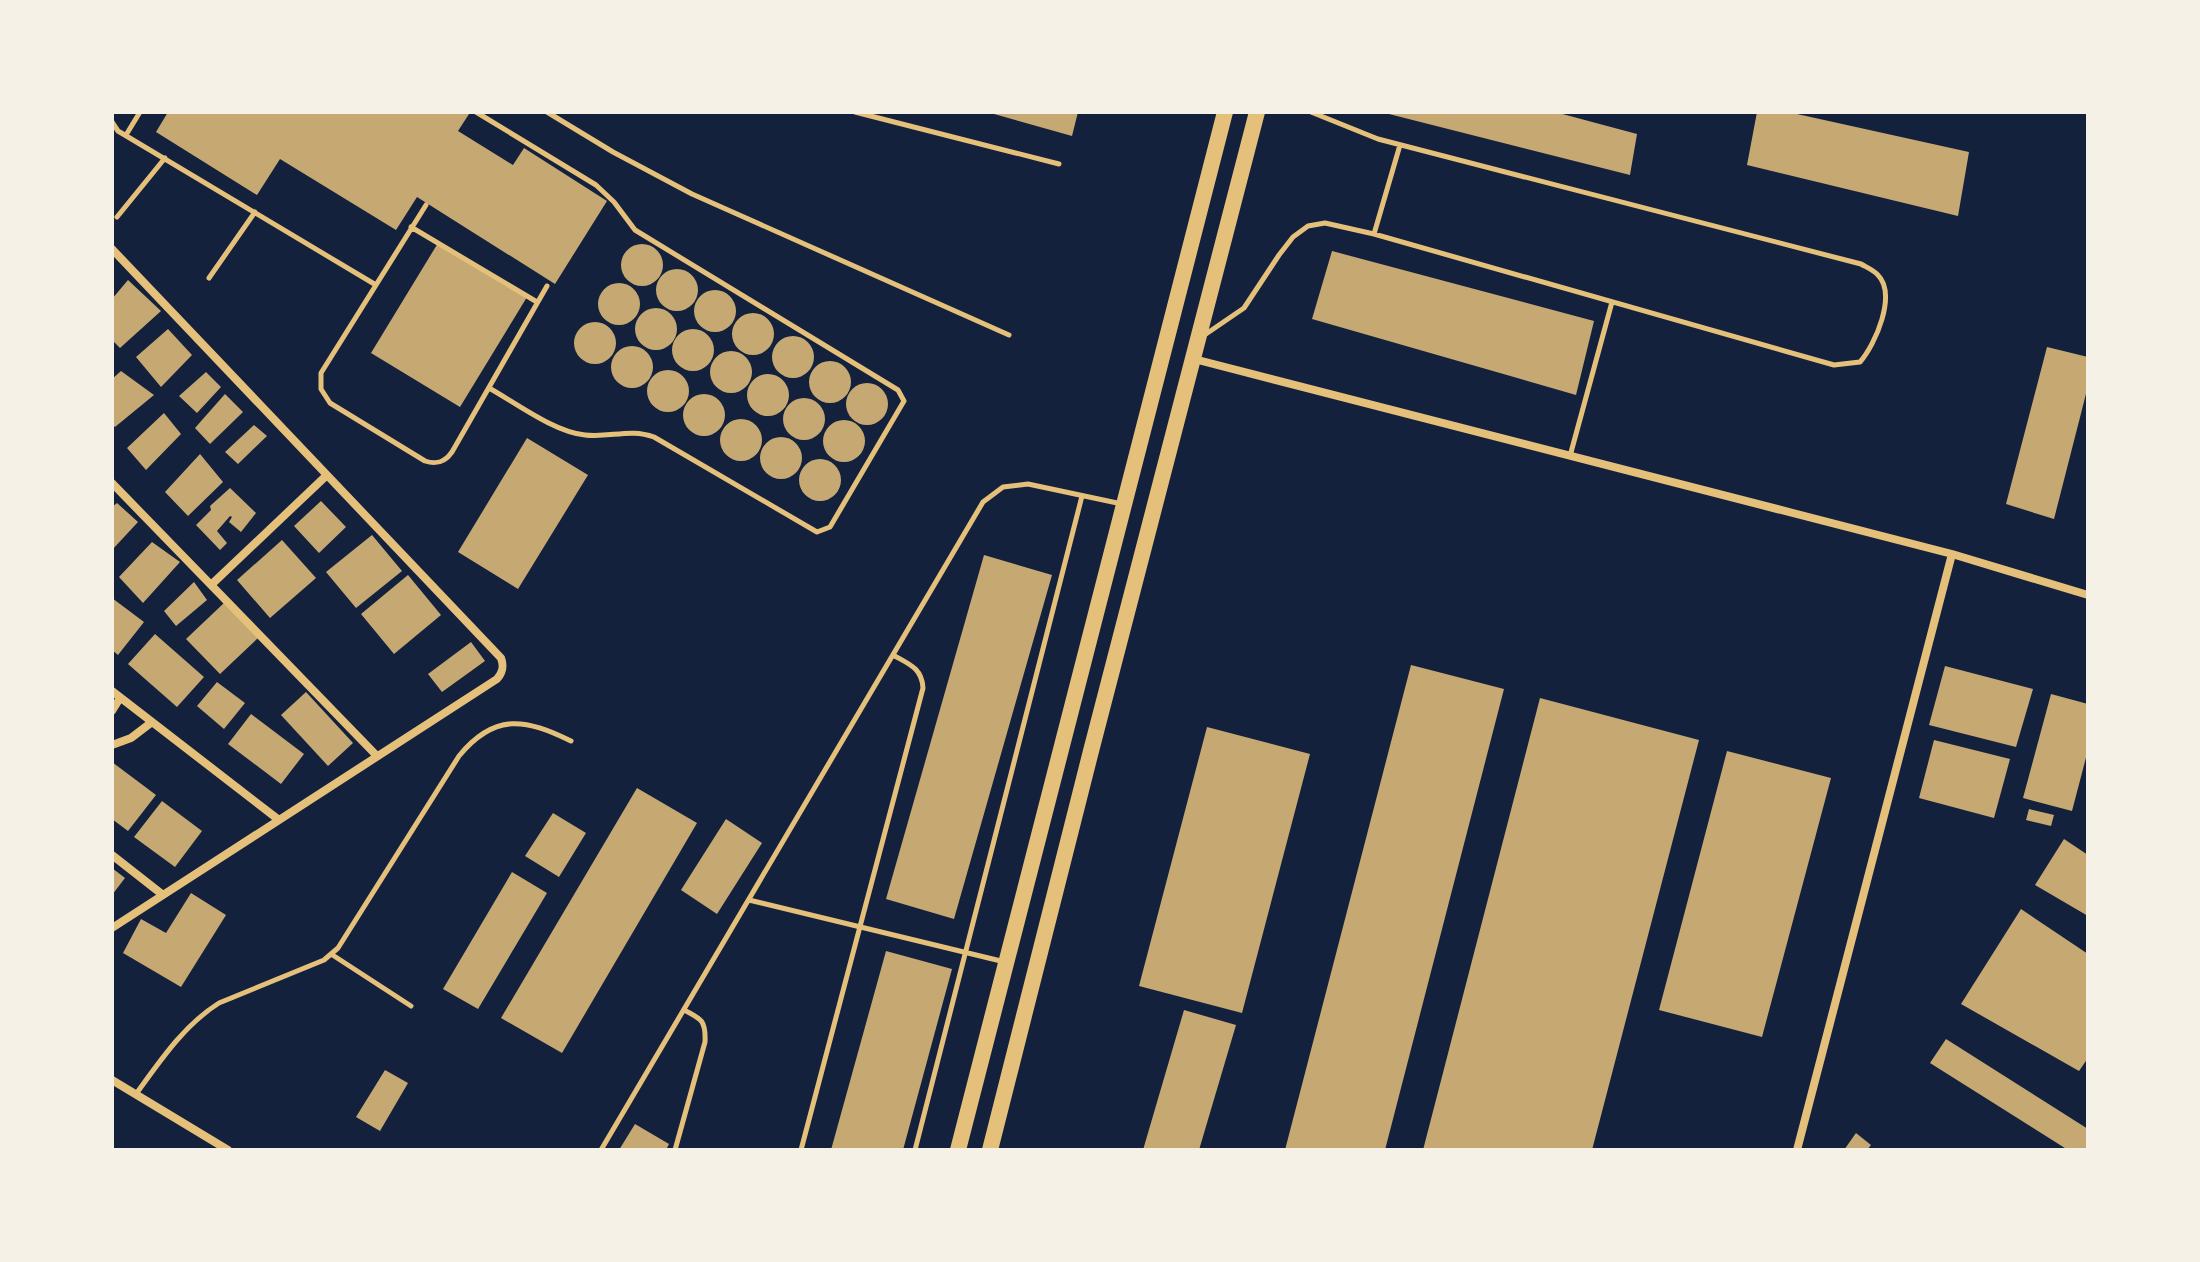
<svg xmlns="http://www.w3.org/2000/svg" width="2200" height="1262" viewBox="0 0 2200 1262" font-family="'Titillium Web',sans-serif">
  <rect width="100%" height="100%" fill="#14213d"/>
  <path fill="#c6a872" d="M 168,112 L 465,112 L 469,114 L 458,131 L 513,165 L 524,148 L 607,201 L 555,284 L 417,197 L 396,230 L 280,159 L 257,195 L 156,132 Z
    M 987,112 L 1078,112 L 1072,136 Z
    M 1381,112 L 1555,112 L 1637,134 L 1630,175 Z
    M 1757,112 L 1788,112 L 1969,152 L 1958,216 L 1747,165 Z
    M 438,243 L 527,297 L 460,407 L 371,353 Z
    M621 265a21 21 0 1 1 42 0a21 21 0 1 1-42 0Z
    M 1332,251 L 1594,321 L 1576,395 L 1312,319 Z
    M656 290a21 21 0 1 1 42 0a21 21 0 1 1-42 0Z
    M 128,280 L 161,311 L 120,348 L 112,340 L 112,299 Z
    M598 304a21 21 0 1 1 42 0a21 21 0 1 1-42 0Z
    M694 311a21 21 0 1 1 42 0a21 21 0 1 1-42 0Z
    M635 329a21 21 0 1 1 42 0a21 21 0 1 1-42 0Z
    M732 334a21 21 0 1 1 42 0a21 21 0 1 1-42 0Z
    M574 343a21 21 0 1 1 42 0a21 21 0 1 1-42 0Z
    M672 350a21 21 0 1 1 42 0a21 21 0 1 1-42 0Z
    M 168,329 L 192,355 L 161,387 L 136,357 Z
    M772 357a21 21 0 1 1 42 0a21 21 0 1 1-42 0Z
    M611 367a21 21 0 1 1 42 0a21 21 0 1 1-42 0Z
    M 2047,347 L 2088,357 L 2088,386 L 2054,519 L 2006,504 Z
    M710 372a21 21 0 1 1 42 0a21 21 0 1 1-42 0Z
    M809 382a21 21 0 1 1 42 0a21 21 0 1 1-42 0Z
    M647 391a21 21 0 1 1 42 0a21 21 0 1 1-42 0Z
    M 121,371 L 154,395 L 115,427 L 112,424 L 112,379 Z
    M 206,372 L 221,387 L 197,413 L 179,396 Z
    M747 395a21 21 0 1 1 42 0a21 21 0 1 1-42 0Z
    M846 404a21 21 0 1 1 42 0a21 21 0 1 1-42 0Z
    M683 415a21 21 0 1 1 42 0a21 21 0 1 1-42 0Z
    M 225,394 L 243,412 L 210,444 L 195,428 Z
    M783 419a21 21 0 1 1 42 0a21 21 0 1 1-42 0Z
    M 164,413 L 181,434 L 146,470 L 127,448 Z
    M720 440a21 21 0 1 1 42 0a21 21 0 1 1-42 0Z
    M823 441a21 21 0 1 1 42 0a21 21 0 1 1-42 0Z
    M 254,425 L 267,436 L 238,464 L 225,452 Z
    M760 458a21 21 0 1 1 42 0a21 21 0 1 1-42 0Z
    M 527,438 L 588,475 L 518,589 L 458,552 Z
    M 200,454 L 223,482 L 188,516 L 165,492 Z
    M799 480a21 21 0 1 1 42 0a21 21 0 1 1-42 0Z
    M 230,488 L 256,513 L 241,532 L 229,522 L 232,517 L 230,516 L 217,531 L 227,543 L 220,550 L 196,525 L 211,510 L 210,506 Z
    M 321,501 L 346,527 L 319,553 L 294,526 Z
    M 117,503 L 138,522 L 112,550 L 112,507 Z
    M 372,535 L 402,571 L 356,608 L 326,572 Z
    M 282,540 L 316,578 L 270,618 L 237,580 Z
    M 152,542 L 180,562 L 143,603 L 119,577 Z
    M 984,555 L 1052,575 L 954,919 L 886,899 Z
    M 408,575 L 441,615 L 394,654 L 361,614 Z
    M 194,582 L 207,600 L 176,626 L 164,611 Z
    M 112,598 L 144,622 L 118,655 L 112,650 Z
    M 224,603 L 258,638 L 220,674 L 186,639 Z
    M 155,634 L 204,677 L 177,707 L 128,664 Z
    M 471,642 L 485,661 L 442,692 L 428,674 Z
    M 1411,665 L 1504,689 L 1385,1150 L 1285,1150 Z
    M 1945,666 L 2033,689 L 2016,747 L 1929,725 Z
    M 217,682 L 245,703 L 224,729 L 197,706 Z
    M 306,692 L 353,743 L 328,766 L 281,715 Z
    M 2051,694 L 2088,704 L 2088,750 L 2072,811 L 2023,798 Z
    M 1540,698 L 1699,740 L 1592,1150 L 1423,1150 Z
    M 251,714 L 304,754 L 281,784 L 228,744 Z
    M 1207,727 L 1310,754 L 1242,1013 L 1139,986 Z
    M 1934,740 L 2010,759 L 1994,818 L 1919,798 Z
    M 1727,751 L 1831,778 L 1762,1037 L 1659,1010 Z
    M 112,762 L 156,795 L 128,831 L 112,819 Z
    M 637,788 L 697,823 L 562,1053 L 501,1018 Z
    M 162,801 L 202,831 L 175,867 L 134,837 Z
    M 2029,809 L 2054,815 L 2051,826 L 2026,820 Z
    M 553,813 L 586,833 L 559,877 L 525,856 Z
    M 726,819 L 762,843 L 717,914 L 681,890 Z
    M 2064,839 L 2088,855 L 2088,916 L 2035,885 Z
    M 112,868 L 125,878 L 112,895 Z
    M 512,872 L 547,893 L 478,1009 L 443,989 Z
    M 191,893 L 226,915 L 181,987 L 123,953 L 141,919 L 166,933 Z
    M 2021,909 L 2088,954 L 2088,1058 L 2079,1071 L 1961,1004 Z
    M 886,951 L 952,969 L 903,1150 L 831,1150 Z
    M 1184,1010 L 1236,1025 L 1199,1150 L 1143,1150 Z
    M 1946,1039 L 2088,1129 L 2088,1150 L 2068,1150 L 1930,1063 Z
    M 385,1070 L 408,1083 L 380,1131 L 356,1117 Z
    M 635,1124 L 669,1144 L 666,1150 L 619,1150 Z
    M 1856,1133 L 1871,1145 L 1867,1150 L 1844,1150 Z"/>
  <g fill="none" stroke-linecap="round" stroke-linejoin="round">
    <path stroke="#e5c07b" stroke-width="5" d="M 476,112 L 596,185 L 614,202 L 635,230 L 898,390 L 904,401 L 830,527 L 817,532 L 654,437 C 630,428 610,438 585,435 C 554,432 516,403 489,388
      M 547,112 L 613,152 L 692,194 L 1009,335
      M 855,112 L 1059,164
      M 112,122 L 118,131 L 376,285
      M 126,135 L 140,112
      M 426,205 L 321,373 L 321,389 L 330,403 L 425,461 C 437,465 445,462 452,452 L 547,286
      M 117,217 L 165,158
      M 411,227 L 537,302
      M 1374,234 L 1400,145
      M 209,278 L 255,212
      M 1203,336 L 1244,308 L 1279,255 L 1293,237 L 1308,226 L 1325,223 L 1374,234 L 1834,365 L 1860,362 C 1875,345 1898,294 1877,274 C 1873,270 1866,267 1861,264 L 1378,139 L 1311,112
      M 1570,456 L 1612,302
      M 749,900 L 1005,962
      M 331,954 L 411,1006
      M 136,1094 C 160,1061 184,1025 219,1003 L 324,960 L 338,948 L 459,756 C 495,712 526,719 571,741
      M 601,1150 L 983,502 L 1003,487 L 1028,484 L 1122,504
      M 675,1150 L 705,1042 C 706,1021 702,1019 684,1010
      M 801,1150 L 923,688 C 922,668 909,664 893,655
      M 915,1150 L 1082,496"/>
    <path stroke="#e5c07b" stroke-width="8" d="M 112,249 L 501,658 C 504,666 503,672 497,679 L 112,928
      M 1194,359 L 1952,554 L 2088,595
      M 112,483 L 377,756
      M 211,585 L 327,475
      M 112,691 L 279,820
      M 112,711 L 120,698
      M 112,745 L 131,738 L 152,722
      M 112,855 L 163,895
      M 112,1080 L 228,1150
      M 1797,1150 L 1952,554"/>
    <path stroke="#e5c07b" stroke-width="16" d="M 958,1150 L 1225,112
      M 990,1150 L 1091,751 L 1257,112"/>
  </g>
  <rect width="2200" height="1262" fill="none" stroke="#f6f1e7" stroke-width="228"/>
</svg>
